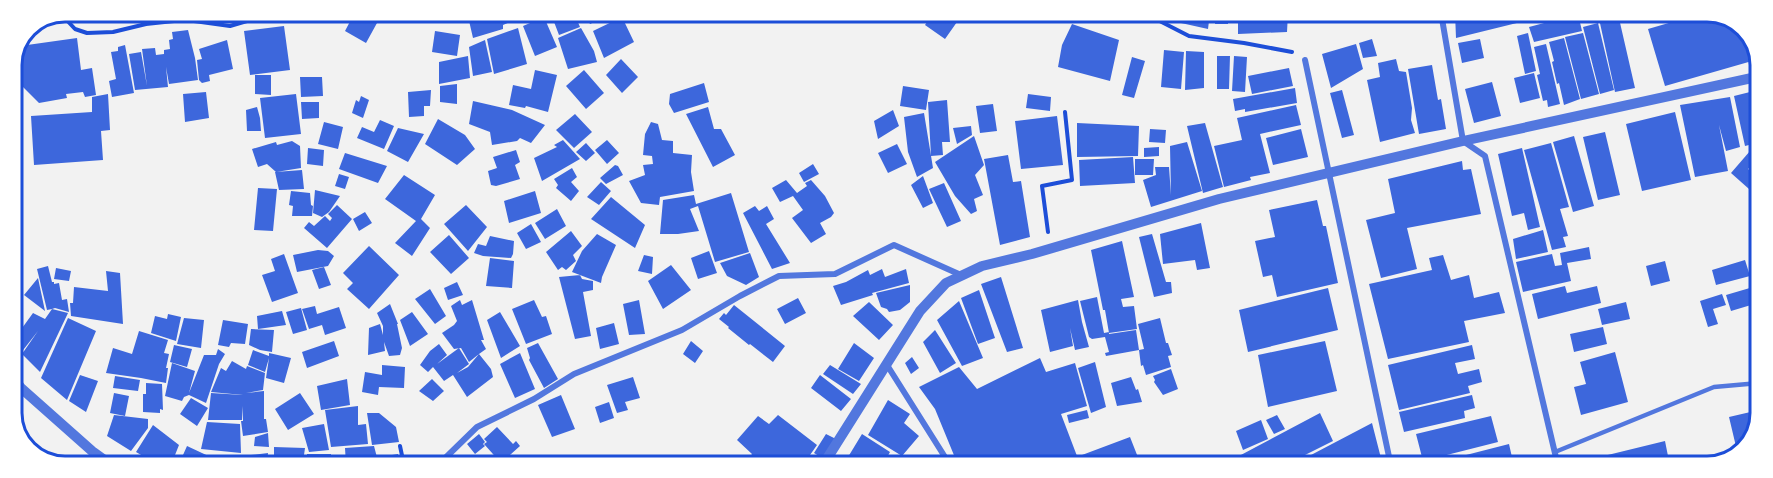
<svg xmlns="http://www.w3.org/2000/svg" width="1773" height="478" viewBox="0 0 1773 478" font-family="'Titillium Web',sans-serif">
  <rect width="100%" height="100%" fill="#f2f2f2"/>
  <path fill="#3d67dc" d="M 121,12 L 148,12 L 149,16 L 122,20 Z
    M 355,12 L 377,23 L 366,43 L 345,31 Z
    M 429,12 L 456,12 L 451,23 Z
    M 467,12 L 508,12 L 510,22 L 503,25 L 503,29 L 473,38 Z
    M 538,12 L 580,13 L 582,18 L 577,20 L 580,27 L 559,35 L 551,14 L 540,17 Z
    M 584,13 L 614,13 L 590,24 Z
    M 933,13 L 943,13 L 957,22 L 945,39 L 925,25 Z
    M 1174,13 L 1210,13 L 1208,29 L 1172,21 Z
    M 1216,13 L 1228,13 L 1228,24 L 1215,24 Z
    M 1238,13 L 1288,13 L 1287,32 L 1238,34 Z
    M 1455,13 L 1553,14 L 1456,38 Z
    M 1578,14 L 1582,31 L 1534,42 L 1529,27 Z
    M 1598,14 L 1618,14 L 1635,88 L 1615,92 Z
    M 1677,14 L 1709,14 L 1712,24 L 1729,19 L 1742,27 L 1752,61 L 1665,86 L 1648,29 L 1679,20 Z
    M 544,17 L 557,47 L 535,56 L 523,26 Z
    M 622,17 L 634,42 L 604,58 L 593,31 Z
    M 1598,23 L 1614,90 L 1600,94 L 1583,27 Z
    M 1072,24 L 1119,40 L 1110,81 L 1058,67 L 1062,45 Z
    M 284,26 L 290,70 L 250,75 L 244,31 Z
    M 518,28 L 527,64 L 494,74 L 487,39 Z
    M 581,28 L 594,51 L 597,62 L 568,69 L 558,38 Z
    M 188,30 L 195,58 L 198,80 L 169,84 L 166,67 L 168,87 L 135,90 L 129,54 L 141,52 L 147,86 L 142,49 L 155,48 L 156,55 L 164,54 L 164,50 L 170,49 L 169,40 L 173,39 L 172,32 Z
    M 435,31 L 460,35 L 457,56 L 432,52 Z
    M 1528,33 L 1536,71 L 1525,74 L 1517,36 Z
    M 1583,33 L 1599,94 L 1581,99 L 1565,37 Z
    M 77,38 L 81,70 L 92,68 L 96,95 L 85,97 L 83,92 L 66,94 L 67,98 L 39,103 L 20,84 L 16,56 L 20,46 Z
    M 1564,38 L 1580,99 L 1564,105 L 1559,83 L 1557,84 L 1552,62 L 1554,61 L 1549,42 Z
    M 1372,39 L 1377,56 L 1363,58 L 1359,43 Z
    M 1480,39 L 1484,58 L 1462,63 L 1458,43 Z
    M 227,40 L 233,69 L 209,75 L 210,81 L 202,83 L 199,80 L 197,60 L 202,59 L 199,49 Z
    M 485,40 L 492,72 L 473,76 L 469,47 Z
    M 1356,44 L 1363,69 L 1331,88 L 1322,54 Z
    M 1546,44 L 1560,104 L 1548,107 L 1547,100 L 1543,101 L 1537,75 L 1540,74 L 1534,47 Z
    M 125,45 L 134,93 L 112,97 L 109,81 L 116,79 L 111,52 L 118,51 L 118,47 Z
    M 1164,50 L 1184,52 L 1181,89 L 1161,87 Z
    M 1186,51 L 1204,52 L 1204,88 L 1185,90 Z
    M 468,56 L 470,78 L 439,84 L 439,62 Z
    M 1217,56 L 1230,56 L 1229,89 L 1217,89 Z
    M 1234,56 L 1247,57 L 1245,92 L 1232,91 Z
    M 1132,57 L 1145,61 L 1134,98 L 1122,95 Z
    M 621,59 L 638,77 L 622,93 L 606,75 Z
    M 1396,59 L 1399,71 L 1406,72 L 1412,108 L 1411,120 L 1415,133 L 1380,142 L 1367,80 L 1380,77 L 1378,63 Z
    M 1432,65 L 1438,100 L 1441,99 L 1446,129 L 1419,134 L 1408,69 Z
    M 1289,68 L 1293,86 L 1252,94 L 1248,76 Z
    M 535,70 L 557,75 L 548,112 L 526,106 L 525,108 L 509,105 L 513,85 L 531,89 Z
    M 584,70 L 604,93 L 586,109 L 566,86 Z
    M 1534,73 L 1540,98 L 1520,103 L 1514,78 Z
    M 255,75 L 271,75 L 271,95 L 255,94 Z
    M 300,77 L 322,77 L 323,96 L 301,97 Z
    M 1492,82 L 1501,116 L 1474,123 L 1465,89 Z
    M 704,83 L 709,102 L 674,113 L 669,104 L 670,94 Z
    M 457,84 L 457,104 L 440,102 L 440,86 Z
    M 903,86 L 929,90 L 926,110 L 900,106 Z
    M 1295,88 L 1297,103 L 1245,112 L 1245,109 L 1235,111 L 1233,99 Z
    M 431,90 L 430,106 L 424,106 L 424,116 L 409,117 L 408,92 Z
    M 1342,90 L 1354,135 L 1342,138 L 1330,93 Z
    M 1758,90 L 1761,105 L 1761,142 L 1745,146 L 1734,96 Z
    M 206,92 L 209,118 L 185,122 L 183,94 Z
    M 108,94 L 110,130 L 101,131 L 103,160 L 34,165 L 31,116 L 92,112 L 92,97 Z
    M 296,94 L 301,134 L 265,138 L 260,98 Z
    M 1028,94 L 1051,97 L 1050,111 L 1026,108 Z
    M 361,96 L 369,100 L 363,118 L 352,113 L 356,100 L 359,102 Z
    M 1730,97 L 1740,147 L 1726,151 L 1719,125 L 1728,171 L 1695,177 L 1680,105 Z
    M 947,100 L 950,142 L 942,142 L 943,155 L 931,156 L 928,102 Z
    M 473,101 L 512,110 L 545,125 L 531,143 L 520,138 L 517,141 L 492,145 L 490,132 L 469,124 Z
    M 301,102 L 319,102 L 319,118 L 302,119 Z
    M 993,104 L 997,131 L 980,133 L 976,106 Z
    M 1296,105 L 1301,125 L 1260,134 L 1270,173 L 1250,177 L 1251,180 L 1224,187 L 1214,146 L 1242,140 L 1237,118 Z
    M 257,107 L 260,118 L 261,131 L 247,131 L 246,110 Z
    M 708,107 L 714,129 L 721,129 L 735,155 L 713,167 L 686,114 Z
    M 893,110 L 899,126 L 878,139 L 874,121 Z
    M 1675,112 L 1691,180 L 1642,191 L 1626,124 Z
    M 924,113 L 933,168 L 917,177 L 908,152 L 904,117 Z
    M 575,114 L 592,132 L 574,148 L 556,130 Z
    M 1057,116 L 1063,165 L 1021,169 L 1015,121 Z
    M 438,119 L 465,135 L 475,149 L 457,165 L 425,144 Z
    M 380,120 L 394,126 L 384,149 L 357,138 L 362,127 L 374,132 Z
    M 324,122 L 343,127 L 338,149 L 318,144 Z
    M 651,122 L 658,124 L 662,140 L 673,141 L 673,153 L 692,155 L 691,172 L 694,191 L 660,197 L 659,205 L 641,203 L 629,181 L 645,175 L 643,165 L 653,164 L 652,156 L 643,155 L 645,134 Z
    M 1077,123 L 1139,126 L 1138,156 L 1077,157 Z
    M 1205,123 L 1223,187 L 1203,193 L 1187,126 Z
    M 971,126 L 972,135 L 957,144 L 953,128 Z
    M 398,128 L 424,134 L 408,162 L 387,151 Z
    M 1150,129 L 1166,130 L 1165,143 L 1149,142 Z
    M 1301,129 L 1308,157 L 1273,165 L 1266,138 Z
    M 1605,132 L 1620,195 L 1598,200 L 1583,137 Z
    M 974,136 L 984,165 L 975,175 L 983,195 L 974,199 L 977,211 L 971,214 L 955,196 L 935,162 Z
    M 1574,136 L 1594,206 L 1573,212 L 1553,142 Z
    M 563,140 L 580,159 L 542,181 L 534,158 L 557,147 L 554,145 Z
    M 607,140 L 619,153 L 607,164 L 595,150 Z
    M 292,141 L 300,146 L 301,168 L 276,172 L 267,164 L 258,167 L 252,149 L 276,142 L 277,145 Z
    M 1187,142 L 1202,191 L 1151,207 L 1143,180 L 1156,175 L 1155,167 L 1169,167 L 1171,195 L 1170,146 Z
    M 586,143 L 595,153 L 586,161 L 576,152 Z
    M 1551,143 L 1569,207 L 1560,209 L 1568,236 L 1563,237 L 1566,247 L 1552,250 L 1524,150 Z
    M 897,144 L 907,164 L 888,173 L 878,153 Z
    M 1159,147 L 1159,156 L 1144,157 L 1144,148 Z
    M 308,148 L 324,150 L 323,166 L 307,164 Z
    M 1522,148 L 1540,227 L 1528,230 L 1524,213 L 1512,216 L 1498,154 Z
    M 516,150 L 520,162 L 515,165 L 520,179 L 496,186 L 491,185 L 488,171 L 497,168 L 493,157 Z
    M 1750,151 L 1758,158 L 1748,169 L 1758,178 L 1749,189 L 1731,173 Z
    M 345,153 L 387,166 L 378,183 L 339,169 Z
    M 1008,155 L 1013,182 L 1021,181 L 1030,237 L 1000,245 L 984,159 Z
    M 1133,157 L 1135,183 L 1080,186 L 1079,160 Z
    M 1135,159 L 1154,159 L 1153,175 L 1135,175 Z
    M 1462,161 L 1463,170 L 1471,169 L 1481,214 L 1407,228 L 1417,269 L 1381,278 L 1366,220 L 1395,213 L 1388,179 Z
    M 813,164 L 819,174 L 804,182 L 799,173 Z
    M 615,165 L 618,166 L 623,175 L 606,184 L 600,178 Z
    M 572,168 L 577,177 L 571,182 L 579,191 L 571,201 L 556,188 L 558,185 L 554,179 Z
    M 302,170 L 304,189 L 279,190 L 275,172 Z
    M 339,174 L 349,177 L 345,189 L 335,186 Z
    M 404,175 L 435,195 L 421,219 L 430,228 L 412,256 L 395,243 L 416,221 L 385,199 Z
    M 923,176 L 933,203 L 923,208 L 911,185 Z
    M 786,180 L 797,193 L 807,186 L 805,183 L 811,180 L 825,196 L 834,213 L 831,217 L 820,223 L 826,234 L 811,243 L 792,218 L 803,210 L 793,196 L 780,202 L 772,188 Z
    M 601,182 L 611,191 L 599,205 L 587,197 Z
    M 944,183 L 961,221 L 947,227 L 929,189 Z
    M 258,188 L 277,189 L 273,231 L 254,230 Z
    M 315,190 L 340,196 L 329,212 L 322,217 L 313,213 Z
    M 291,191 L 310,193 L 311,205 L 313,206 L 312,216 L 292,216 L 293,206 L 289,205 Z
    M 535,191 L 541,213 L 509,223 L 504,201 Z
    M 731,193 L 749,252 L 715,262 L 698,206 L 690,209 L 699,231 L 678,234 L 660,234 L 663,200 L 694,195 L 696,204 Z
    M 611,197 L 645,225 L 635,248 L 591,219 Z
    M 1317,200 L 1323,226 L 1326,226 L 1338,283 L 1277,297 L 1272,275 L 1263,277 L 1255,241 L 1275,237 L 1269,210 Z
    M 12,204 L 20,204 L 22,236 L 12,237 Z
    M 337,205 L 352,219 L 327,248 L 304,228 L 309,222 L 314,226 L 325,216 L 330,221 L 332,218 L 328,214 Z
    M 466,205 L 487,227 L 468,251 L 444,224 Z
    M 755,206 L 759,211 L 767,206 L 774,219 L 766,224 L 790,263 L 772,269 L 743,213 Z
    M 557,209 L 566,226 L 545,239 L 535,223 Z
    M 365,212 L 372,223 L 359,231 L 353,219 Z
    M 1201,223 L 1210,268 L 1197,270 L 1195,260 L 1163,264 L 1160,234 Z
    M 531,224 L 541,242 L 526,249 L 517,233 Z
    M 1543,230 L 1548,252 L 1516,259 L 1513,239 Z
    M 571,231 L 582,246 L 573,255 L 576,261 L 566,270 L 562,267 L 558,270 L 546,252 Z
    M 597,234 L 616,245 L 602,277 L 601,283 L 572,272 L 582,251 Z
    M 1152,234 L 1166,282 L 1171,282 L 1172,293 L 1154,297 L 1139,237 Z
    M 449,235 L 469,258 L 451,274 L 430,252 Z
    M 490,236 L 514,241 L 513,254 L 511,258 L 483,256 L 474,253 L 478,244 L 486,246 Z
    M 1122,241 L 1134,297 L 1121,299 L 1123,307 L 1134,306 L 1137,329 L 1109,333 L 1105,310 L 1103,310 L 1091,250 Z
    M 369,246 L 399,275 L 369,309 L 347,289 L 353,283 L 343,273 Z
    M 1589,247 L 1591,259 L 1567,263 L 1571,281 L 1523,292 L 1516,262 L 1552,254 L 1555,266 L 1562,265 L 1560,253 Z
    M 318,250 L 328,251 L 334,256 L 328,266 L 297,272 L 293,255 Z
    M 709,251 L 717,273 L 698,279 L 691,258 Z
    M 750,253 L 759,277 L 746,285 L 727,276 L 720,263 Z
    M 284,254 L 298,293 L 272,302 L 262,275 L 275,271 L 271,259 Z
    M 644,255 L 653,257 L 652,274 L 638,271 Z
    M 1443,255 L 1451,280 L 1469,275 L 1474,298 L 1499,292 L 1505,313 L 1464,321 L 1469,342 L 1388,359 L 1369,284 L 1432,270 L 1429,258 Z
    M 490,258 L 514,261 L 512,288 L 486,286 Z
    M 1745,260 L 1750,276 L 1716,285 L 1712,270 Z
    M 1665,261 L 1670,281 L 1651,286 L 1646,266 Z
    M 671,265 L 691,290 L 663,309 L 648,281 Z
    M 48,266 L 52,282 L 54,282 L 54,284 L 59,283 L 62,300 L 67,299 L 69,312 L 55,308 L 52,309 L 68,313 L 40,372 L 22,354 L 38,331 L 20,354 L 12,345 L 12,342 L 33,313 L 45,319 L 52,309 L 47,310 L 37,269 Z
    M 324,267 L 331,285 L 319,289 L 312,270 Z
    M 56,268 L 71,271 L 69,281 L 54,279 Z
    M 882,269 L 885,277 L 906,269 L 909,283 L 872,293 L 873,295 L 841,305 L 833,286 L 846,282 L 868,270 L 870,275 Z
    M 106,271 L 120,273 L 123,324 L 71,316 L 70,303 L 73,303 L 74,287 L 108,291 Z
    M 580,275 L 582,279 L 593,281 L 593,290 L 583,292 L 591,336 L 575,339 L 559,277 Z
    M 1001,277 L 1023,348 L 1007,352 L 981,284 Z
    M 38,278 L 45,311 L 24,295 Z
    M 457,282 L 463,295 L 448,300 L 444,288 Z
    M 910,285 L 910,302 L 900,310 L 889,312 L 887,309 L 881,307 L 876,293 Z
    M 1760,285 L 1760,314 L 1755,316 L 1751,305 L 1731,311 L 1726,295 Z
    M 1565,286 L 1567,293 L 1597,286 L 1601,303 L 1538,319 L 1532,294 Z
    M 1328,288 L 1338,330 L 1248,352 L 1239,310 Z
    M 430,289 L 446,316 L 435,324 L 415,299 Z
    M 979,290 L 995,338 L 978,344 L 961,298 Z
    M 1722,294 L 1726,305 L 1713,309 L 1718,324 L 1708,327 L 1700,301 Z
    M 1097,297 L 1104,333 L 1109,332 L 1109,334 L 1136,330 L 1139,350 L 1106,356 L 1105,353 L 1109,352 L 1105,337 L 1092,339 L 1089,337 L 1080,301 Z
    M 798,298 L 806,313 L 785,324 L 777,309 Z
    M 460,300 L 462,305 L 472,300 L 484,340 L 481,340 L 486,349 L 479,354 L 491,369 L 493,377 L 467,397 L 453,375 L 444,381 L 433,367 L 428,372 L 420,365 L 430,351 L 439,344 L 447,355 L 437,364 L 459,348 L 469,364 L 457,373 L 468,367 L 479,354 L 469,362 L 461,348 L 454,349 L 442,333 L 454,325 L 457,321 L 451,306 Z
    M 534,300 L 542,317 L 546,316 L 552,334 L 526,344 L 512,309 Z
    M 639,300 L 645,334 L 629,335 L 623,304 Z
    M 1078,300 L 1082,322 L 1089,347 L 1075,350 L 1070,328 L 1073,346 L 1050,352 L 1041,310 Z
    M 959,301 L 983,358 L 962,366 L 937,320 Z
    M 869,302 L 893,325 L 879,340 L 853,316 Z
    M 1626,302 L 1630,319 L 1602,325 L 1598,309 Z
    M 390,304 L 398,324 L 397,324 L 402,348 L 400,355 L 389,356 L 384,342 L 385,351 L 368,355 L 369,328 L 380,324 L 383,335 L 383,326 L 377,313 Z
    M 734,305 L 785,346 L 773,362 L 750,344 L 749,345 L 728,328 L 729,327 L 719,319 L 724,313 L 726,315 Z
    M 315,306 L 317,314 L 339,307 L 346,328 L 325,335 L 322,325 L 309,329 L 302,309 Z
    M 301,308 L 307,330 L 293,334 L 286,312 Z
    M 282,311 L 286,325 L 258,329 L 257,316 Z
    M 412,312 L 428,334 L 410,346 L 400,320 Z
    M 500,312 L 520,346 L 501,358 L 487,320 Z
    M 168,314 L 181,317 L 176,341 L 151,333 L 155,316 L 167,319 Z
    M 68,318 L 96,331 L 67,400 L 41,378 Z
    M 184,318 L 204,320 L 201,348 L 177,344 Z
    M 1160,318 L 1166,343 L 1168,343 L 1172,355 L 1168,356 L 1171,367 L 1146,375 L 1143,365 L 1141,366 L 1139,350 L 1144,349 L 1138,324 Z
    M 223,320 L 248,324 L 245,344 L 231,343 L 229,347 L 218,345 Z
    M 614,323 L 619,344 L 600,349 L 596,328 Z
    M 1603,327 L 1607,344 L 1574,352 L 1570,334 Z
    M 251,329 L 274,330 L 272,352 L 260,350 L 249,345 Z
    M 935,330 L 956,363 L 940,373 L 923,342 Z
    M 139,331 L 168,340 L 164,353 L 169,354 L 166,368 L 168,368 L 166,383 L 141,378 L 106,373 L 113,348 L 132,354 Z
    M 334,341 L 339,356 L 307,368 L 302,352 Z
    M 691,341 L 703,351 L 695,363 L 683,354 Z
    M 1325,341 L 1337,391 L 1268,407 L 1258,355 Z
    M 538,343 L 558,379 L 544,388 L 529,360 L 530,358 L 527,348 Z
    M 854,343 L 874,358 L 859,381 L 838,369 Z
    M 174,345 L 192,349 L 187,367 L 170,362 Z
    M 1472,345 L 1475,359 L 1455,363 L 1458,374 L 1479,369 L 1482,382 L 1468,386 L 1470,393 L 1399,410 L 1388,365 Z
    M 218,349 L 225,354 L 219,364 L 206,403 L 189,395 L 184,397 L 182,401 L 165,396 L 172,363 L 195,371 L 189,393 L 204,355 L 216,355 Z
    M 253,350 L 269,356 L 269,353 L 291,358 L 284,383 L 266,378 L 269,358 L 265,372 L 248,365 Z
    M 1615,352 L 1628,402 L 1581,415 L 1574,387 L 1586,384 L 1580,362 Z
    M 520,353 L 535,389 L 515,398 L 500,364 Z
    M 912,357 L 919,368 L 911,374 L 905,363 Z
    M 1040,358 L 1046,372 L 1075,363 L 1087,406 L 1061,414 L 1077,456 L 1051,465 L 958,465 L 935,409 L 919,387 L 959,367 L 977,389 Z
    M 232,361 L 246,369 L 247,366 L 265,373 L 263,390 L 246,393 L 264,391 L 264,419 L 266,419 L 268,432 L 243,436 L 241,421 L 243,421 L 243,406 L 242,420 L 208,420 L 211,393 L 243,395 L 211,392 L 221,368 L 226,371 Z
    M 1095,362 L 1106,407 L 1091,413 L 1078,368 Z
    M 382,365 L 405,367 L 404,388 L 379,387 L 378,395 L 362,392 L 365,372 L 382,375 Z
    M 830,365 L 861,384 L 853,394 L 823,374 Z
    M 1171,369 L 1178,389 L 1163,395 L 1154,382 L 1155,380 L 1153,376 Z
    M 80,375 L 98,381 L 86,412 L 69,401 Z
    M 820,375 L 851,399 L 841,411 L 811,388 Z
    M 115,376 L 140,380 L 138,391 L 113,388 Z
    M 633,377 L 640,398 L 625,402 L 628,410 L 617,413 L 607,385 Z
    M 1131,377 L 1136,390 L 1138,389 L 1142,402 L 1117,406 L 1111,383 Z
    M 347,379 L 350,405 L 321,410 L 317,386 Z
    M 432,379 L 444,391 L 433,401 L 419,391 Z
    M 146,383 L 162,384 L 163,410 L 160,409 L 160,413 L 143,412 L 143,394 L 146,394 Z
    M 114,393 L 129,396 L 125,416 L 110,413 Z
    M 300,393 L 314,414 L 288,430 L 275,409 Z
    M 561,395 L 575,429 L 552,437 L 538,405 Z
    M 1472,395 L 1475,408 L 1464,411 L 1465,418 L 1404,432 L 1399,412 Z
    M 191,398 L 208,408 L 197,426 L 180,414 Z
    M 888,400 L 910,414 L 904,423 L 919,436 L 902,456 L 868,435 Z
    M 609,402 L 614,418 L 600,423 L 595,407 Z
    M 358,406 L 358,425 L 366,424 L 368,444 L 331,447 L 325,410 Z
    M 1087,410 L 1089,418 L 1069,423 L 1067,415 Z
    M 1759,410 L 1759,426 L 1740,455 L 1738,455 L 1729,417 Z
    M 367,413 L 379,413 L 396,427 L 399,442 L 372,445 Z
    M 1320,413 L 1333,441 L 1283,466 L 1222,465 Z
    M 114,415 L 148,419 L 148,428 L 131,451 L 107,436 Z
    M 778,415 L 817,445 L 803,465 L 745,465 L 752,454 L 737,440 L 758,416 L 769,424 Z
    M 1277,415 L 1285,429 L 1274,434 L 1266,420 Z
    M 1491,416 L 1498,442 L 1423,461 L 1416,434 Z
    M 1261,420 L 1268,439 L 1243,450 L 1236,431 Z
    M 207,422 L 240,424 L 241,453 L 201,449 Z
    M 1372,423 L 1383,466 L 1290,466 Z
    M 324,424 L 329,450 L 309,452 L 302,428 Z
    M 153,425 L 179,445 L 175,455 L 179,457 L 175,464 L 159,464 L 160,462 L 149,456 L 148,459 L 136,452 Z
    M 497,427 L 513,444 L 516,441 L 520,446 L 501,463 L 484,444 L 487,442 L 484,439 Z
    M 268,433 L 269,447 L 254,446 L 255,437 Z
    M 479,434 L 485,442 L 483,444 L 485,446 L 475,454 L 467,444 Z
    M 826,434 L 836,439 L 824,459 L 814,453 Z
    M 862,434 L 890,452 L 885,461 L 892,465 L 850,465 L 845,462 Z
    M 1130,437 L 1141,465 L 1086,465 L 1082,455 Z
    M 1665,441 L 1670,466 L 1576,466 L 1575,463 Z
    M 1509,444 L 1514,466 L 1428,466 L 1427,465 Z
    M 187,446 L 217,460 L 214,464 L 179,464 Z
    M 374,446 L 379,465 L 346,465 L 345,448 Z
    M 274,447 L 305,448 L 303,462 L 274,461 Z
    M 268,453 L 267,464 L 251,464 L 251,455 Z
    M 307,454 L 331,454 L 331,465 L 306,465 Z
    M 398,454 L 400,465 L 381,465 L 380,457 Z"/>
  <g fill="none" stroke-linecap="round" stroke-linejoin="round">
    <path stroke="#1d4ed8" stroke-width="4" d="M 1144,13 L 1189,36 L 1244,43 L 1292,52
      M 61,14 L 75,29 L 87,33 L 113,32 L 146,24 L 174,21 L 194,21 L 230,26 L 278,12
      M 1048,232 L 1042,186 L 1072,180 L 1065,112
      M 400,446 L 404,465"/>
    <path stroke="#5277de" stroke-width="4.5" d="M 1555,452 L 1714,387 L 1759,383"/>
    <path stroke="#5277de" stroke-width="6" d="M 1441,13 L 1463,141 L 1485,156 L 1558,466
      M 1305,60 L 1391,466
      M 887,365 L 950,465
      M 438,465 L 477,427 L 534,399 L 574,374 L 682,330 L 740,296 L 779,276 L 835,274 L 894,245 L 961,275"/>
    <path stroke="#5277de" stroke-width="10" d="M 12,376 L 21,388 L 92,451 L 110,464
      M 823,465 L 920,311 L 946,283 L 982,266 L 1032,254 L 1219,199 L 1463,141 L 1761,76"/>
  </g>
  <path d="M0 0H1773V478H0ZM65 22H1707A43 43 0 0 1 1750 65V413A43 43 0 0 1 1707 456H65A43 43 0 0 1 22 413V65A43 43 0 0 1 65 22Z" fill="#fff" fill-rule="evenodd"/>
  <path fill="none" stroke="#1d4ed8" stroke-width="3" d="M65 22H1707A43 43 0 0 1 1750 65V413A43 43 0 0 1 1707 456H65A43 43 0 0 1 22 413V65A43 43 0 0 1 65 22Z"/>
</svg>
